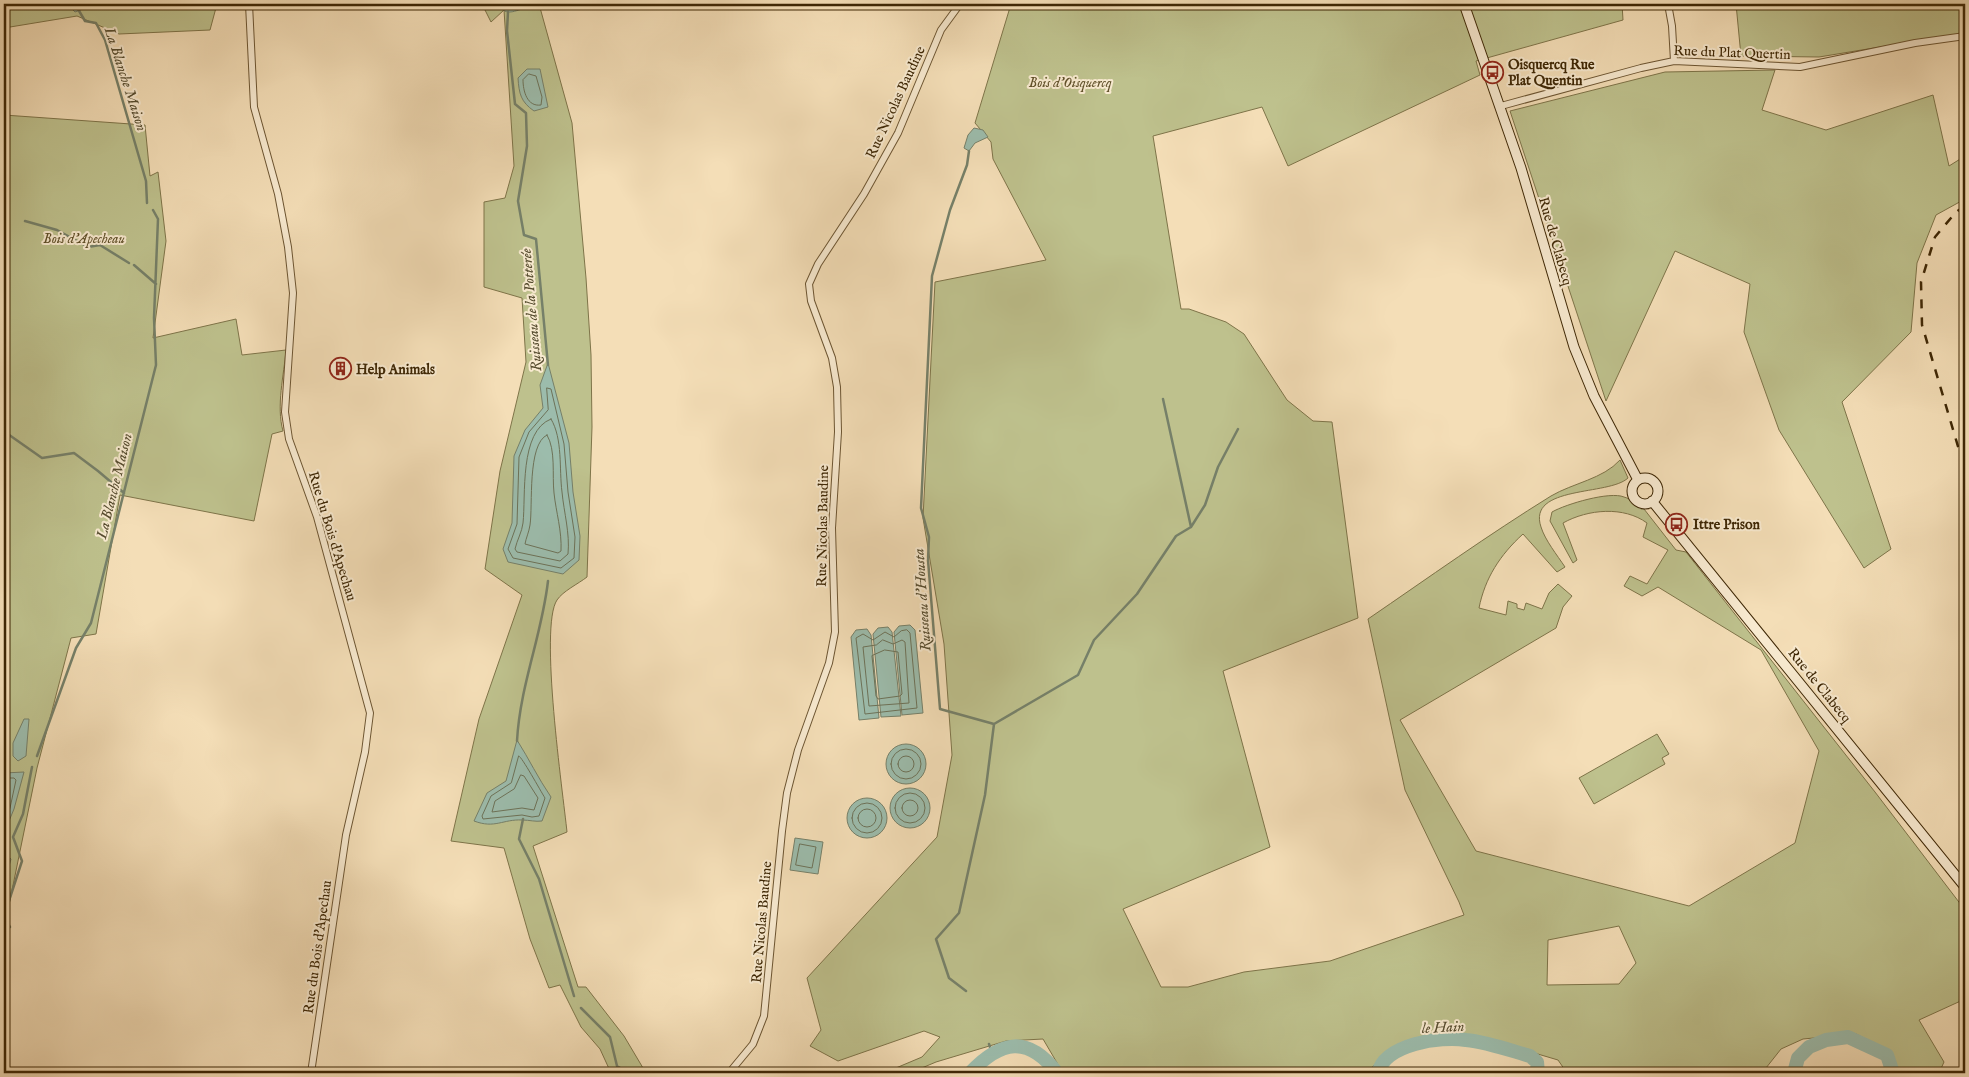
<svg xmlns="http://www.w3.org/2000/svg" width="1969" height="1077" viewBox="0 0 1969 1077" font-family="'IM FELL English',serif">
  <rect width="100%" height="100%" fill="#f4deb7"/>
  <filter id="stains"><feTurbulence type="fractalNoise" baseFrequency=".004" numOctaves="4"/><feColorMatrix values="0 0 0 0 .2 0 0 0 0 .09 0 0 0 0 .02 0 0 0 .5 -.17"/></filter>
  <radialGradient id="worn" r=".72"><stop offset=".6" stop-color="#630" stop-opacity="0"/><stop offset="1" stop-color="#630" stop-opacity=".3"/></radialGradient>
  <path fill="#bec18d" stroke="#7e7449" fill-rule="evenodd" d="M 4,4 L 217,4 L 210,30 L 119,34 L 77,16 L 4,28 Z
    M 482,4 L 539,4 L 572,123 L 586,278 L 591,355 L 592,427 L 587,577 C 578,584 563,591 557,600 C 539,627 563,793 567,832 L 533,846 L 578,987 L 586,987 L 624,1036 L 646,1073 L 611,1073 L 600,1049 L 581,1027 L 560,985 L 549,988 L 530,939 L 504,848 L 451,841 L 479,719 L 522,595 L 485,569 L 500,471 L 526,362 L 522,298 L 484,287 L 484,202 L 505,198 L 514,166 L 504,10 L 491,22 Z
    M 1011,4 L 1622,4 L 1623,20 L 1476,61 L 1480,75 L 1288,166 L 1262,107 L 1153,136 L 1181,309 L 1189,309 L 1226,322 L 1244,334 L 1287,400 L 1313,421 L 1332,422 L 1358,618 L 1223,671 L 1270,847 L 1123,909 L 1161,987 L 1188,987 L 1244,972 L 1330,961 L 1464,915 L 1459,902 L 1405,790 L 1368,619 C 1428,578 1488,535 1551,496 C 1573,483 1603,479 1620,460 L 1628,478 C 1609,496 1527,485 1541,527 C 1545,540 1557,555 1565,567 L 1557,572 L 1523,534 C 1500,555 1485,578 1479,608 L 1506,615 L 1508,601 L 1517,604 L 1517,608 L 1524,610 L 1526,603 L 1542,609 L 1549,593 L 1558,584 L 1572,596 L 1563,607 L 1556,628 L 1400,720 L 1476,851 L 1689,906 L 1795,843 L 1819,751 L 1761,650 L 1658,587 L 1642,596 L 1624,586 L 1630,576 L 1647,584 L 1668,550 L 1643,537 L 1647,523 C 1624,506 1588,509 1563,523 L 1577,560 L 1573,563 L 1550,521 L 1552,512 C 1566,504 1610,491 1624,497 C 1632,499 1636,506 1644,509 L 1676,550 L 1686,552 L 1875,792 L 1965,910 L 1965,999 L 1919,1020 L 1944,1062 L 1939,1073 L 1898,1073 L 1892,1058 L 1880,1047 L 1856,1034 L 1803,1039 L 1781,1049 L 1762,1073 L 1567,1073 L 1558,1060 L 1487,1039 L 1401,1044 L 1373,1066 L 1372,1073 L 1063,1073 L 1043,1039 L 1006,1041 L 936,1062 L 910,1073 L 884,1073 L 922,1057 L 940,1037 L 924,1031 L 838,1061 L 810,1046 L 821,1030 L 807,978 L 937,837 L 952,755 L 944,644 L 923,518 L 935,282 L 1046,260 L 993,159 L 991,142 L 975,123 ZM 1619,926 L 1636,963 L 1619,984 L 1547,985 L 1548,940 Z
    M 1736,4 L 1965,4 L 1965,33 L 1819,57 L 1741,56 Z
    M 1775,70 L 1762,110 L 1826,130 L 1933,95 L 1949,166 L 1965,156 L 1965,199 L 1936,215 L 1917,263 L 1911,332 L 1842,402 L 1891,549 L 1864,568 L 1779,430 L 1744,332 L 1750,284 L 1675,251 L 1606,401 L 1510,111 L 1665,72 Z
    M 4,115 L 145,125 L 150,176 L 158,172 L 166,241 L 153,338 L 236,319 L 242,355 L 286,350 C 284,375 276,406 283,431 L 272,434 L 254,521 L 120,495 L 96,634 L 71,638 L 37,768 L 9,905 L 4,905 Z
    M 1657,734 L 1669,754 L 1662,758 L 1665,764 L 1594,804 L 1579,778 Z"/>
  <path fill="#9cbcac" stroke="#768069" d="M 67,4 L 91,4 L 91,6 L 75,12 Z
    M 497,4 L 527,4 L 525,8 C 512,12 506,16 497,4 Z
    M 527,69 L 540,69 L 548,107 L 534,111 C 521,102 519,94 518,78 Z
    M 974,128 L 983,130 L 988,137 L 975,143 L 969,151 L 964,148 L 968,135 Z
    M 548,363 L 569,443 L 573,492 L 580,536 L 579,560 L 563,574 L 508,562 L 503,549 L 512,523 L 514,456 L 525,430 L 543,408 L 540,385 Z
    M 910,625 L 915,630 L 923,713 L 902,715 L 894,632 L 899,626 Z
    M 888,627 L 892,632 L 901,716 L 881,717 L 873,634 L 878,628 Z
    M 867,629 L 871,635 L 879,718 L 859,720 L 851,637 L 856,630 Z
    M 24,719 L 29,719 L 26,756 L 18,761 L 13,756 L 13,743 Z
    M 517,740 C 529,759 538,778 551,797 L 542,821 C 535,822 530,820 522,820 C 503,819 495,829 474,821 L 487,793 L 506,781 Z
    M886 764a20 20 0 1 1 40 0a20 20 0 1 1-40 0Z
    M 24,772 L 14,809 L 4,833 L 4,773 Z
    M890 808a20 20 0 1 1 40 0a20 20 0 1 1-40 0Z
    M847 818a20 20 0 1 1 40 0a20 20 0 1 1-40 0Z
    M 795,838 L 823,842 L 818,874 L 790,870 Z
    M 4,852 L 11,859 L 4,884 Z"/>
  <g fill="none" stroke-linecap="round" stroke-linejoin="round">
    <path stroke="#6d7258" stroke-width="1" d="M 529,74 L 536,76 L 542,97 L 541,105 C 527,107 523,91 523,80 Z
      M 547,388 L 551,389 L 564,444 L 568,492 L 575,537 L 574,558 L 561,568 L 513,558 L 508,549 L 517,524 L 519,457 L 529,432 L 548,410 Z
      M 551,419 C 563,439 559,469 562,492 C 564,513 570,533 568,554 L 560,561 L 517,552 L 515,549 C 517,540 522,532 523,523 C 526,496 519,431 551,419 Z
      M 547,435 C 556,450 552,475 554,493 C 556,512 562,531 561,551 L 558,553 L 525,544 C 526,538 529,532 530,525 C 533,506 527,444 547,435 Z
      M 907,630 L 910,633 L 917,708 L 865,714 L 856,638 L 863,634 L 873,640 L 885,632 L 894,637 L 901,631 Z
      M 883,640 L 893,644 L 902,640 L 905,642 L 909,703 L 869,706 L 863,647 L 876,645 Z
      M 885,650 L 898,652 L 902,694 L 900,696 L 878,699 L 876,696 L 872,656 Z
      M891 764a15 15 0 1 1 30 0a15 15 0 1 1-30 0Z
      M898 764a8 8 0 1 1 16 0a8 8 0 1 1-16 0Z
      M 519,756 C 522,757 540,790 545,798 L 539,816 L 532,817 L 522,815 L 483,819 L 482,816 L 491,796 L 511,783 Z
      M 521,775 L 524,776 L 538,798 L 534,810 L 522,808 L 492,812 L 495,801 L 514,789 Z
      M 4,778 L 14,778 L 16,780 L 10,808 L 4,820
      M895 808a15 15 0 1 1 30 0a15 15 0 1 1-30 0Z
      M902 808a8 8 0 1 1 16 0a8 8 0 1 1-16 0Z
      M852 818a15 15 0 1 1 30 0a15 15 0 1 1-30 0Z
      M858 818a9 9 0 1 1 18 0a9 9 0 1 1-18 0Z
      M 800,844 L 816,847 L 812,868 L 796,865 Z"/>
    <path stroke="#768069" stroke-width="2.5" d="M 75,4 L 85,21 L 96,23 L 105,40 L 146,181 L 147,203
      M 508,12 L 507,31 L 515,104 L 526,113 L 527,146 L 518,201 L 524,235 L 536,239 L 548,365
      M 25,221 L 57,230 L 88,247 L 100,245 L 129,263
      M 134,265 L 156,284
      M 5,432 L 42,458 L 74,453 L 98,471 L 124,493
      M 1191,527 L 1205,505 L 1218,467 L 1238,429
      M 994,724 L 1078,675 L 1094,640 L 1137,594 L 1176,536 L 1191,527 L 1163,399
      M 517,741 C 520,685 542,635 548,581
      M 37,756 L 76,648 L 91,623 L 156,365 L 154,318 L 158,219 L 153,210
      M 523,819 L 519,839 L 539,879 L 574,996
      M 4,931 L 10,927 L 4,916 L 22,861 L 13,837 L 23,814 L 32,767
      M 966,991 L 949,978 L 936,939 L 959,913 L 985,795 L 994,724 L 940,709 L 928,560 L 929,537 L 921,508 L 932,276 L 950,210 L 967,165 L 969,151
      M 581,1008 L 610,1037 L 617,1066 L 628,1073
      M 4,1020 L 4,1033
      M 989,1044 L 992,1053"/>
    <path stroke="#9cbcac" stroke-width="14" d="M 970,1073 C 1001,1040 1028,1035 1057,1073
      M 1378,1073 C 1385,1044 1440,1036 1466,1040 C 1487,1042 1509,1050 1530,1056 L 1537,1062 L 1538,1073
      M 1794,1073 L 1798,1058 L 1809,1047 L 1826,1040 L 1848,1037 L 1887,1055 L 1893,1073"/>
    <defs>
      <path id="street" d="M 249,4 L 254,107 L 278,194 L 288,247 L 293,293 L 285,412 L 289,439 L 317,517 L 370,713 L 365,752 L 346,835 L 311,1073
        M 1668,4 L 1672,26 L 1674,61
        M 1501,106 L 1641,68 L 1674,61 L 1800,67 L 1915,43 L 1965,36
        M 729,1073 L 753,1044 L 764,1016 L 782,831 L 787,793 L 798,750 L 829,663 L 835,632 L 832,528 L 838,432 L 837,387 L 832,358 L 811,301 L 809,284 L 818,264 L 864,194 L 898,133 L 941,30 L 960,4"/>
      <path id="secondary" d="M 1464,4 L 1521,168 L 1574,347 L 1594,396 L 1638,480
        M1632 491a13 13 0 1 1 26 0a13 13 0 1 1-26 0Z
        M 1652,501 L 1965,887"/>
    </defs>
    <use href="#street" stroke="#6c5532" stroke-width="8"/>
    <use href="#secondary" stroke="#3e2705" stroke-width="11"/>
    <use href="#street" stroke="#f8ead0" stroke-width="6"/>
    <use href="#secondary" stroke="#f8ead0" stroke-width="9"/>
    <path stroke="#3e2705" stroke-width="2.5" stroke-dasharray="9 9" stroke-linecap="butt" d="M 1965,206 L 1956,212 L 1935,237 L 1921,282 L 1922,325 L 1965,470"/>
  </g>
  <defs>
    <symbol id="bus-ring" viewBox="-11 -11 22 22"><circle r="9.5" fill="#f8ead0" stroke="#8f2418" stroke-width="1.5"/><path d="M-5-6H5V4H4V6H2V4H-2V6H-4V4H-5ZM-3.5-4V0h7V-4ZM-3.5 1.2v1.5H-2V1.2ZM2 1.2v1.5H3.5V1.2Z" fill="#8f2418"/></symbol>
    <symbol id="building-ring" viewBox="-11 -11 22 22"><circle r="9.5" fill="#f8ead0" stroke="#8f2418" stroke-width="1.5"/><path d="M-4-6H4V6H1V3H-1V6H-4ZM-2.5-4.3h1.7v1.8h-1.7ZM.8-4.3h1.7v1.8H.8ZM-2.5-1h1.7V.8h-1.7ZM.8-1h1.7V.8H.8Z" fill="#8f2418"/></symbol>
  </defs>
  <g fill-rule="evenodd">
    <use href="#bus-ring" x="1480" y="60" width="25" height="25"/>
    <use href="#building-ring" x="328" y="356" width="25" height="25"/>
    <use href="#bus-ring" x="1664" y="512" width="25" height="25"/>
  </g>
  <g text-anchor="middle" stroke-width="4" stroke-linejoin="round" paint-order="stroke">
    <g font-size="14" fill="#3e2705" stroke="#f8ead0">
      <text transform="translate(1732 52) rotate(2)" y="5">Rue du Plat Quertin</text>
      <text transform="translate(895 102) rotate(-65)" y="5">Rue Nicolas Baudine</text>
      <text transform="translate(1556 241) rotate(74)" y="5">Rue de Clabecq</text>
      <text transform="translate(822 526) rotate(-89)" y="5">Rue Nicolas Baudine</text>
      <text transform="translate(333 536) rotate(73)" y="5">Rue du Bois d'Apechau</text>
      <text transform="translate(1820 685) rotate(51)" y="5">Rue de Clabecq</text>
      <text transform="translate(761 922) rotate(-85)" y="5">Rue Nicolas Baudine</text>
      <text transform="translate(317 947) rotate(-82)" y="5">Rue du Bois d'Apechau</text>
    </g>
    <g font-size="14" font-weight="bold" fill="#3e2705" stroke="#f8ead0" text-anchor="start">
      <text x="1508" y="69">Oisquercq Rue<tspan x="1508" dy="16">Plat Quentin</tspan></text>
      <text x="356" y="374">Help Animals</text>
      <text x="1693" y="529">Ittre Prison</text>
    </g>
    <g font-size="14" font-style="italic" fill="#5e4e27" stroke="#f8ead0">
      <text x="1070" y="87">Bois d'Oisquercq</text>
      <text x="84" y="243">Bois d'Apecheau</text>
    </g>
    <g font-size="15" font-style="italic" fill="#564c2f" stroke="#f8ead0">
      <text transform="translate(126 79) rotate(72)" y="5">La Blanche Maison</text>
      <text transform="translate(531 310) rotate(-95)" y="5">Ruisseau de la Potterée</text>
      <text transform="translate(114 486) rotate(-76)" y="5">La Blanche Maison</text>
      <text transform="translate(922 600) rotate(-94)" y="5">Ruisseau d'Housta</text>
      <text transform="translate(1443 1027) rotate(-3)" y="5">le Hain</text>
    </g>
  </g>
  <rect width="1969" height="1077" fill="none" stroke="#f4deb7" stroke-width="20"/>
  <rect x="5" y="5" width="1959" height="1067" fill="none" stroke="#3e2705" stroke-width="2.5"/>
  <rect x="10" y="10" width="1949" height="1057" fill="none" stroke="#3e2705"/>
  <rect width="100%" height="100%" filter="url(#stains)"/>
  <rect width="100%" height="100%" fill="url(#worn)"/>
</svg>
